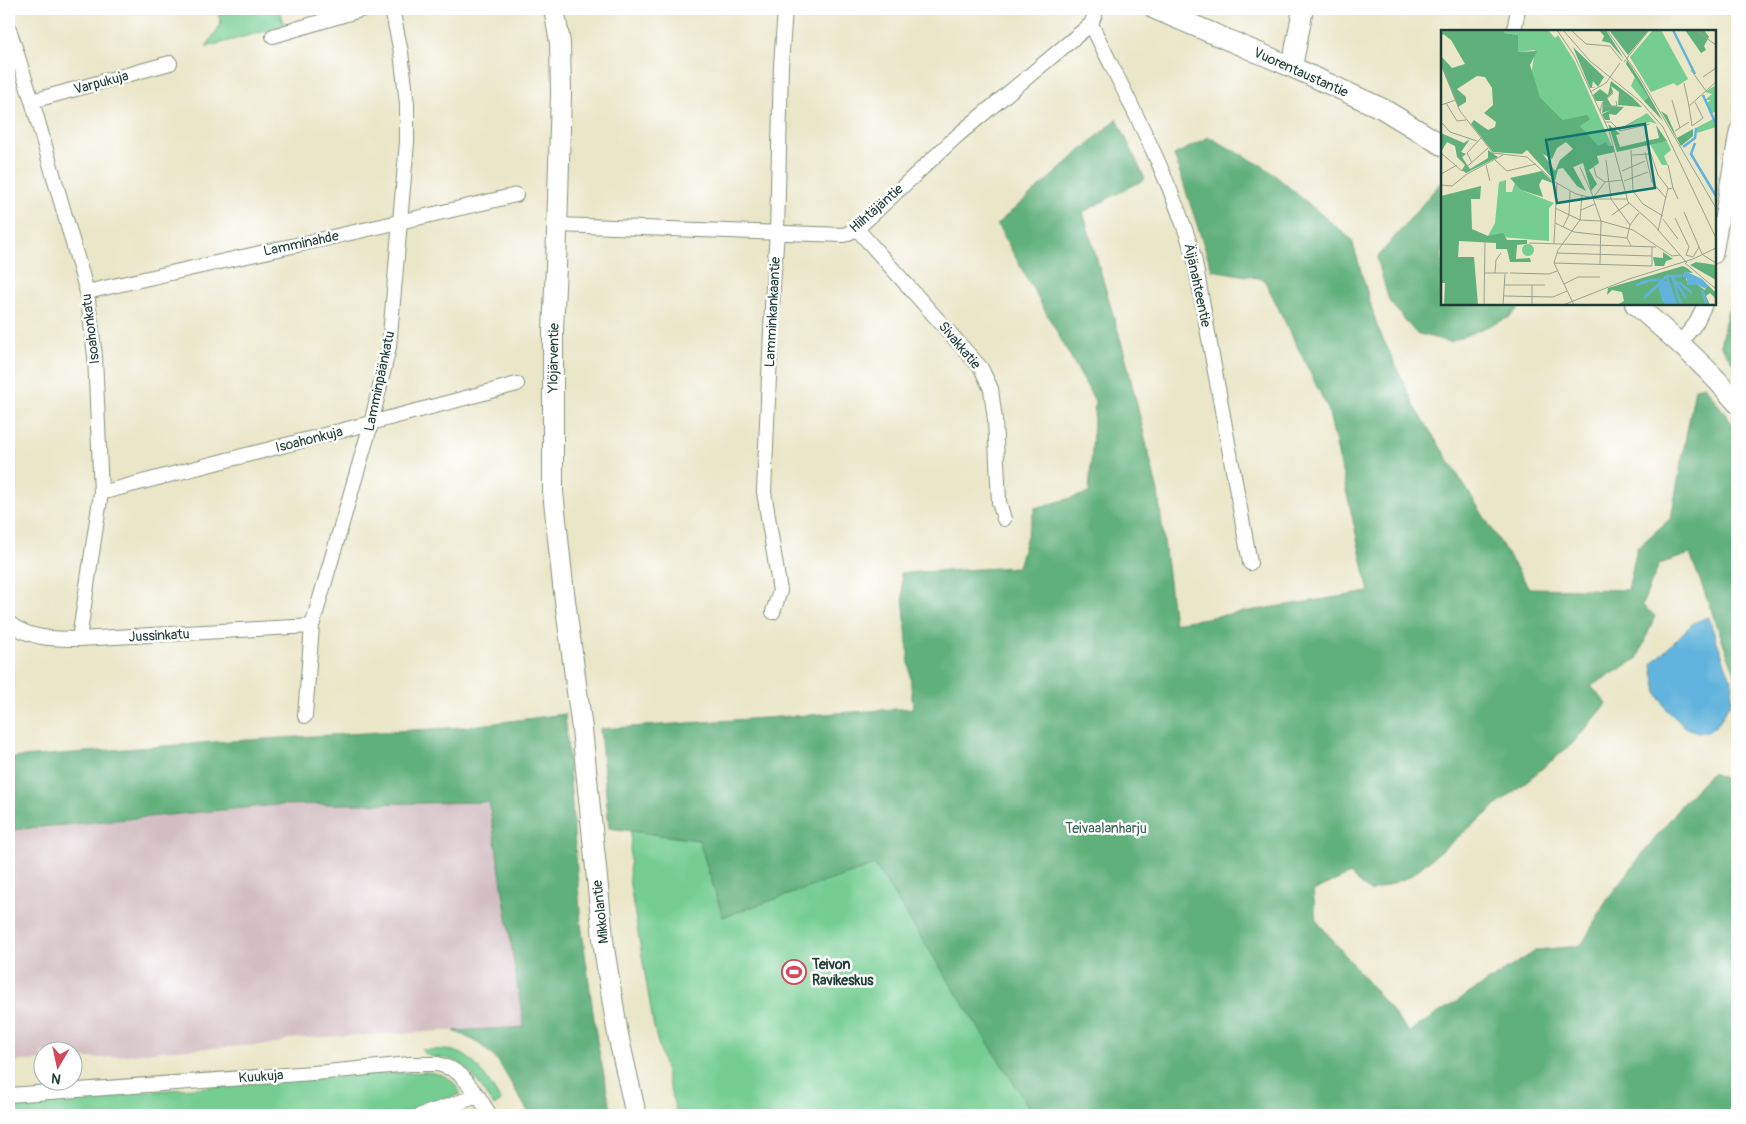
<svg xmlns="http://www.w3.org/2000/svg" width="1746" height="1124" viewBox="0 0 1746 1124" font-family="Pangolin,sans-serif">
  <rect width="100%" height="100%" fill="#fff"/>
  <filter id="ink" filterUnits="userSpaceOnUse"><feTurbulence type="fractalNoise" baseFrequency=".02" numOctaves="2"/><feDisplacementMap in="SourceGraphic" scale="10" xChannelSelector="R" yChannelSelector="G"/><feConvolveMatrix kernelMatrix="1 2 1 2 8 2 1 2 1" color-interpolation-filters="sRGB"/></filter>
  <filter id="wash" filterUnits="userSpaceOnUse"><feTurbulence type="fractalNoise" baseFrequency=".0096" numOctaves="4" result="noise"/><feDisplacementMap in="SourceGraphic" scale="20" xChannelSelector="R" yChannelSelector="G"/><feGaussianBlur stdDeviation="1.12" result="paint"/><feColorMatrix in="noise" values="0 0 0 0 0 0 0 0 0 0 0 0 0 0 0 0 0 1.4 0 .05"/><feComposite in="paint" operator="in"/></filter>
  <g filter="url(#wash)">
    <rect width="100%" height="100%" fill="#eae6c8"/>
    <path fill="#d2bec2" d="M 489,801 L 524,1027 L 288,1039 L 276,1044 L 161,1051 L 102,1058 L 73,1058 L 72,1052 L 42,1052 L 42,1060 L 9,1062 L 9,830 L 276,805 Z"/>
    <path fill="#75cd92" stroke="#4a8563" d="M 217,9 L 279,9 L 284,26 L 206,47 L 221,24 Z
      M 631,831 L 699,840 L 723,917 L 875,864 L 1034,1115 L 677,1115 L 654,1028 L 629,879 Z
      M 421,1050 C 431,1050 443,1049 453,1051 C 476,1056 489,1083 501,1101 L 494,1106 C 484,1092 473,1071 458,1062 C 446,1056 430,1061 421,1050 Z
      M 427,1072 C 445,1075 452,1076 461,1094 L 397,1115 L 9,1115 L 9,1102 L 392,1073 Z"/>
    <path fill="#60b07c" stroke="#407658" d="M 1117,119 L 1145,179 L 1083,212 L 1125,355 L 1158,492 L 1174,623 L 1369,592 L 1328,409 L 1264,279 L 1212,270 L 1174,155 L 1209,137 L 1266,168 L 1352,240 L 1377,326 L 1415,407 L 1529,588 L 1628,590 L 1637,548 L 1671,518 L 1695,388 L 1705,386 L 1737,430 L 1737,679 L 1690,554 L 1659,564 L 1642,605 L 1655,616 L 1637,659 L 1591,686 L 1607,704 L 1572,744 L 1409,877 L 1370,892 L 1350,874 L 1313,891 L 1316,920 L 1409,1032 L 1537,950 L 1581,946 L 1608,898 L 1683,803 L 1711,773 L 1732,781 L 1737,786 L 1737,1115 L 1034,1115 L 875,865 L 723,917 L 699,840 L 609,828 L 600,729 L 913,708 L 901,573 L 1018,567 L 1035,508 L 1089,493 L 1095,401 L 997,224 Z
      M 1442,181 L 1442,304 L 1522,304 L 1510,317 L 1450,342 L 1416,333 L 1389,301 L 1377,258 Z
      M 1728,309 L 1737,320 L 1737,368 L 1720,345 Z
      M 565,714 L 581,924 L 597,1041 L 612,1115 L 530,1115 L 498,1061 L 479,1043 L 454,1031 L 524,1027 L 489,802 L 276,805 L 9,830 L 9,758 L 215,742 L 463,727 Z"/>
    <path fill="#61b3dc" stroke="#407888" d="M 1708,617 L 1733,685 L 1731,701 L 1718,724 L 1708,732 L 1697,733 L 1684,726 L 1667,710 L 1657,693 L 1652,664 L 1693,623 Z"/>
  </g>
  <g filter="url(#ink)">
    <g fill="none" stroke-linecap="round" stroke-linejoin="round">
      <defs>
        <path id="street" d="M 1091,24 C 1128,100 1170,176 1194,257 L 1250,563
          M 9,29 L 32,101 L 87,292 L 95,356 L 101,493 L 79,639
          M 1514,31 L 1518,9
          M 273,36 L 363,9
          M 32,101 L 170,63
          M 557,225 L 844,235 L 857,229 L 958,135 L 1091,24 L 1097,9
          M 857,229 L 981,368 L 991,389 L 995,420 L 999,502 L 1004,519
          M 1715,256 L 1737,130
          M 87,292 C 230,259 373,229 516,195
          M 1680,343 L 1696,323 L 1705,304
          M 101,493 C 240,456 379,422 517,384
          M 773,612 L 780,591 L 764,492 L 773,285 L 777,233 L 781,65 L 785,9
          M 9,623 C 30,639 53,639 79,639 L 312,626
          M 305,716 L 312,626 L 371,424 L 389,347 L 407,142 L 407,104 L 401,52 L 392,9
          M 9,1095 L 326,1072 L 410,1064 L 438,1064 L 452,1069 L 461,1075 L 478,1096 L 490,1115
          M 421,1115 L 478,1096"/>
        <path id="secondary" d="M 554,9 L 560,43 L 561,93 L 556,267 L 553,331 L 553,492 L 563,585 L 582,729 L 604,948 L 618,1035 L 636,1115
          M 1155,9 L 1292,67 L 1383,109 L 1442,145
          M 1292,67 L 1303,9
          M 1635,304 C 1670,335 1707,366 1737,403"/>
      </defs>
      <use href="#street" stroke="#84927e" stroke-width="16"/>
      <use href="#secondary" stroke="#84927e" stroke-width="22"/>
      <use href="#street" stroke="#fff" stroke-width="14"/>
      <use href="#secondary" stroke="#fff" stroke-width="20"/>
    </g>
  </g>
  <defs>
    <symbol id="stadium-ring" viewBox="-11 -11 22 22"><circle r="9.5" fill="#fff" stroke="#d1495b" stroke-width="1.5"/><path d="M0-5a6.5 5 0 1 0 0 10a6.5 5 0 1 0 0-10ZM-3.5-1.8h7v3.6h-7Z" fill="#d1495b"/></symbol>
  </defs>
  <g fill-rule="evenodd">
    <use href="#stadium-ring" x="780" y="958" width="28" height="28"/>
  </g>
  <g text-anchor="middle" stroke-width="5" stroke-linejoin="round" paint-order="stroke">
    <g font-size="14" fill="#1f3d34" stroke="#fff">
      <text transform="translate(1301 72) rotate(24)" y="5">Vuorentaustantie</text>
      <text transform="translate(101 82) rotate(-15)" y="5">Varpukuja</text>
      <text transform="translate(876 208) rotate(-41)" y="5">Hiihtäjäntie</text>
      <text transform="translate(301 243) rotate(-12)" y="5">Lamminahde</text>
      <text transform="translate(1198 285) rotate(78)" y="5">Äijänahteentie</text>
      <text transform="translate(772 312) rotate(-87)" y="5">Lamminkankaantie</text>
      <text transform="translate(90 329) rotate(-97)" y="5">Isoahonkatu</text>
      <text transform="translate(960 345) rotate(50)" y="5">Sivakkatie</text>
      <text transform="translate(553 358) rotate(-89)" y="5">Ylöjärventie</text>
      <text transform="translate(379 381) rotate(-78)" y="5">Lamminpäänkatu</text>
      <text transform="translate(309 439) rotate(-14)" y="5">Isoahonkuja</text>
      <text transform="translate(159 635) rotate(-3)" y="5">Jussinkatu</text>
      <text transform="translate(600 912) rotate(-96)" y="5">Mikkolantie</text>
      <text transform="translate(261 1076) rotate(-4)" y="5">Kuukuja</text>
    </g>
    <g font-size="14" fill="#34614c" stroke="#fff">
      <text x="1106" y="833">Teivaalanharju</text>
    </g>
    <g font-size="14" font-weight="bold" fill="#1f3d34" stroke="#fff" text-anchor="start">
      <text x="812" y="969">Teivon<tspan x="812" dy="16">Ravikeskus</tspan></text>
    </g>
  </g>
  <g transform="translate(1441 30)">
    <rect width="275" height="275" fill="#eae6c8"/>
    <path d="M 63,0 L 107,0 L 114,8 L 117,5 L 134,32 L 171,116 L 157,117 L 138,96 L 122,90 L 99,67 L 90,46 L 94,20 L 77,22 L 77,5 L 63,3 ZM 212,0 L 220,0 L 247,49 L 236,56 L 233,53 L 210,62 L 189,27 ZM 194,47 L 207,67 L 203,71 L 190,56 ZM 275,55 L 275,81 L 270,84 L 266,73 L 270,70 L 264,70 L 271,64 L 264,62 ZM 206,83 L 216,94 L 209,92 L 178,100 ZM 272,89 L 275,97 L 256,103 L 255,98 ZM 226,111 L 230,120 L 223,126 L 227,135 L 221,135 L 209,114 ZM 65,150 L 65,162 L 71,162 L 74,152 L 80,160 L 113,173 L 108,178 L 108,211 L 47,206 L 54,193 L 58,152 ZM81 220a6 6 0 1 1 12 0a6 6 0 1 1-12 0Z" fill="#75cd92"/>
    <path d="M 0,0 L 63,0 L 63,3 L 77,5 L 77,22 L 96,21 L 89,35 L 99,67 L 122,90 L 146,85 L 149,89 L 139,96 L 157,116 L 165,112 L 167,116 L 172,116 L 174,122 L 156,126 L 158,133 L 148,140 L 156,154 L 150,161 L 142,133 L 132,137 L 145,161 L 136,156 L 122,138 L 117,139 L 114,151 L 86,120 L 81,124 L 52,122 L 30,94 L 33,90 L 47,100 L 54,97 L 55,92 L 43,83 L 52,75 L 51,58 L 44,47 L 36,46 L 16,59 L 25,67 L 25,72 L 17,77 L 0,35 L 0,26 L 11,38 L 24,34 L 10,10 L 2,4 L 0,6 ZM 125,112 L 132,119 L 119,130 L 114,141 L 102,124 L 111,129 L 116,118 ZM 158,0 L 165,0 L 183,29 L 169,13 L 161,11 L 163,6 ZM 168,0 L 208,0 L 187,25 ZM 244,0 L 263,0 L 268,7 L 263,16 L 265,20 L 260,23 ZM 132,17 L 163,47 L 157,57 L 152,51 L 151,57 L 155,57 L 149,58 ZM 186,30 L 199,50 L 222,91 L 203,71 L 207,67 L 185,34 ZM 170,51 L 191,67 L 201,77 L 177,75 L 178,62 L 170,56 L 172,62 L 166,68 L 169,73 L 171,76 L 183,77 L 175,85 L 168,84 L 169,90 L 164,90 L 161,84 L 170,80 L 161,83 L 162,71 L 155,71 L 152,65 L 159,59 L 167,65 ZM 220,81 L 226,85 L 236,108 L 252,99 L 252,106 L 240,116 ZM 167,94 L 179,104 L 175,105 L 179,117 L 218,108 L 215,95 L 226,111 L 176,122 ZM 0,103 L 23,113 L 29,109 L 20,122 L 25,124 L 21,127 L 29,139 L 47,128 L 47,120 L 57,127 L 25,143 L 21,140 L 24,135 L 16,127 L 14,116 L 6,112 L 0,122 ZM 101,141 L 114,154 L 101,149 L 98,155 L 102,167 L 80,160 L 69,148 ZM 40,156 L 39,169 L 30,169 L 31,199 L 47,206 L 62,203 L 66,210 L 86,210 L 86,214 L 76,215 L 75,229 L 89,228 L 90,232 L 69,232 L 66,219 L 55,219 L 55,213 L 18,211 L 17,227 L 33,227 L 37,275 L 3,275 L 4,253 L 0,253 L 0,166 ZM 222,222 L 232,229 L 225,231 L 223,236 L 214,236 L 212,227 L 222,228 ZM 255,232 L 275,235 L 275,250 L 249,235 ZM 242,236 L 246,238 L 252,243 L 243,242 L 247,255 L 257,255 L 264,260 L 267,255 L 275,263 L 275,269 L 269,263 L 265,266 L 269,275 L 176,275 L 183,271 L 181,262 L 171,260 L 166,265 L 167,258 Z" fill="#60b07c" fill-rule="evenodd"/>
    <path d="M 244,241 L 261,249 L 267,255 L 265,259 L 257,255 L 246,255 L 246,249 L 241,246 Z" fill="#61b3dc"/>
    <path fill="none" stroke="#61b3dc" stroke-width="2.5" d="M 232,0 L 254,44M 262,65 L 275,94M 254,113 L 250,124 L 275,166M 242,117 L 254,108 L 255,98M 231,246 L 240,275M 231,246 L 245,268M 226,247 L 235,275M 223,251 L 230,275M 225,251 L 231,275M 226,251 L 233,275M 222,252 L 228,275M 238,252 L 251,263M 221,253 L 227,275M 220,254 L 225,275M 195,255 L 209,250 L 222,250 L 226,246 L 241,246M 218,255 L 223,272M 261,260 L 266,275M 203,268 L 221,251"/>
    <path fill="none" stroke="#99a28d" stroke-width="1" d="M 116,0 L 133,25 L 168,101 L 187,172 L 212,194 L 246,233M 122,0 L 149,31 L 200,72 L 222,97 L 275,208M 130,0 L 145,14 L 169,16 L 181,31M 166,0 L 198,46 L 275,178M 254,0 L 275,15M 183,32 L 208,0M 0,35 L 19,81 L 52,123 L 86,127 L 114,152 L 135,164 L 156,169 L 186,169M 250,40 L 265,61M 262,47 L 275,38M 243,53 L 248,76M 149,62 L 165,53 L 179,33M 231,70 L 239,98M 254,72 L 262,88 L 251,96 L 248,76 L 275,52M 5,73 L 16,91 L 25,90M 0,75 L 15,70M 161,76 L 176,76 L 175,71M 159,82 L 161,73 L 172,63M 0,92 L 9,102 L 36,111M 164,92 L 170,92 L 179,101 L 209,94M 177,100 L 197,89M 234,101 L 248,92M 190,120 L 192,161 L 202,174 L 222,186M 204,122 L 211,152 L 225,168M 0,123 L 21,141M 191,125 L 210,124 L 217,145 L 227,158 L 217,201M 54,130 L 66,141 L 95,134M 165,130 L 170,169 L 189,195M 31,133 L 26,123 L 40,108M 45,135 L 49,151M 227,135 L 232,158M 139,137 L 152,166M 153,137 L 155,146 L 164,152M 21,141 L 47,118M 181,141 L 204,131M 0,144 L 16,135M 183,151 L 207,142M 0,155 L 11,156 L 26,144 L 62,125M 227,159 L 232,158 L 237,169M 152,168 L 160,191 L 159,234M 152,168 L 164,152 L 181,150M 114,178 L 139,190 L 160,191 L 192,200 L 231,226 L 239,225M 140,180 L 154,174M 243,182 L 261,224M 171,185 L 188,173M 234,188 L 248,217 L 245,225 L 252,227 L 258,217M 222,189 L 237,209M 114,193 L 133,202 L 186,208M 122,197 L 128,185 L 129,161M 88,213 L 215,217M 113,213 L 116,153M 190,216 L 186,208 L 189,195 L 198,183M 116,223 L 211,226M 262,225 L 275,233M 113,233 L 211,236 L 211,217M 113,233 L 117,220 L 139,190 L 141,165M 113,233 L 133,275M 244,233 L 275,259M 44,243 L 67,243M 54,243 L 55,230 L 60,223M 69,243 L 108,244 L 116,241M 123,254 L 137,247 L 159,247M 63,255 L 104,255M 91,255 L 91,275M 63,266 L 112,267 L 126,261M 43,275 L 44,212M 62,275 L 64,244M 122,275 L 188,249 L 252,229 L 275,218"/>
    <path fill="#0f766e" fill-opacity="0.15" stroke="#0f766e" stroke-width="2.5" d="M 204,94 L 214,158 L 116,173 L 105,110 Z"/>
    <rect width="275" height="275" fill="none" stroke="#1f3d34" stroke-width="2.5"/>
  </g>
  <rect width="1746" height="1124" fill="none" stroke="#fff" stroke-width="30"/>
  <g transform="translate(58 1066) rotate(189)"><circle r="24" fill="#ffffff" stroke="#a5b1ae"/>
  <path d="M0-4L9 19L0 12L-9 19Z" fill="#d1495b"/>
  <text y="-8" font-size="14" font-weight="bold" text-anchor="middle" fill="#1f3d34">N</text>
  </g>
</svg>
